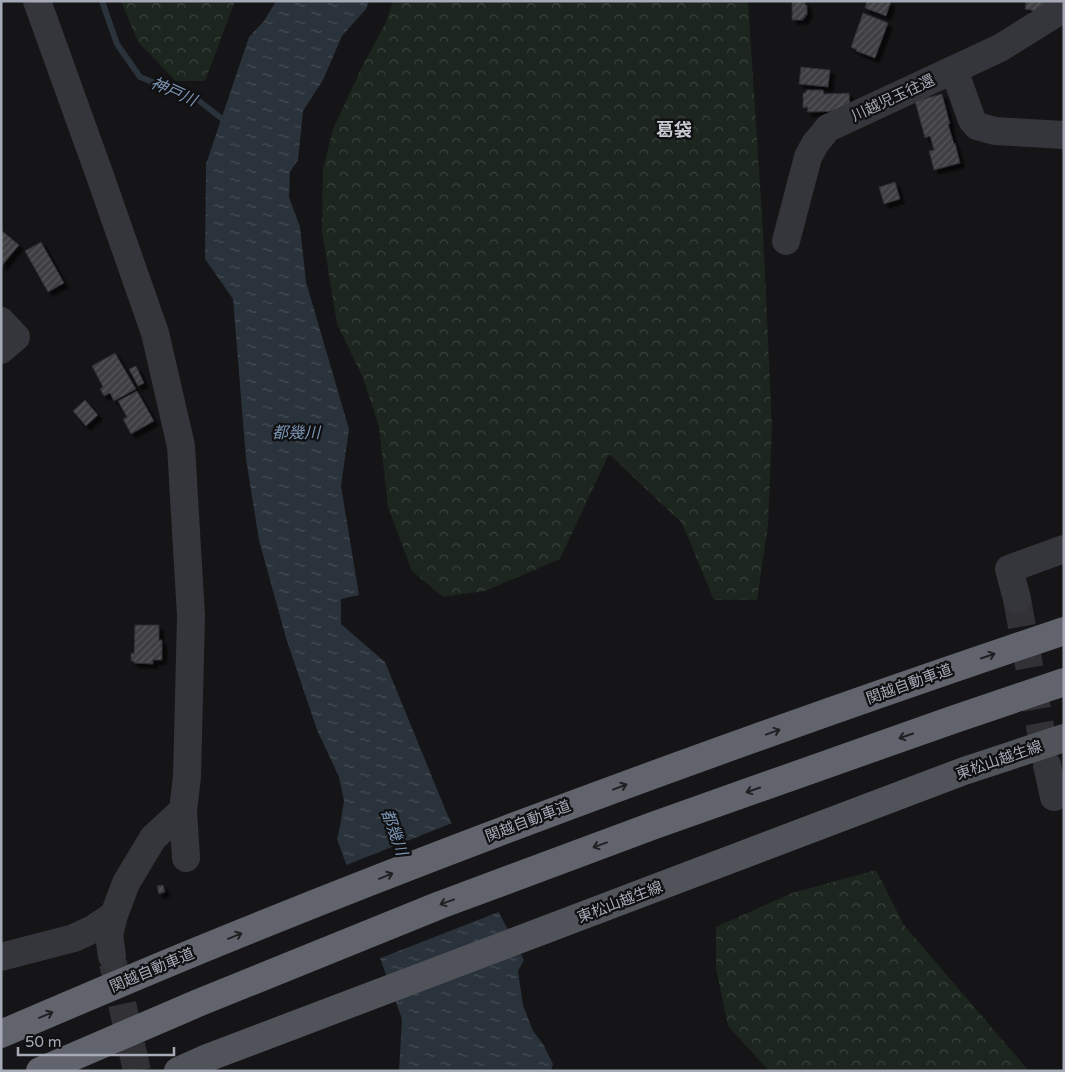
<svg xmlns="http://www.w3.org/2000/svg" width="1065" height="1072" viewBox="0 0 1065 1072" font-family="'Varela Round','Noto Sans JP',sans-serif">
  <defs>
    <pattern id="forest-crowns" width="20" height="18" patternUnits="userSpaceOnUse" patternTransform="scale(1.25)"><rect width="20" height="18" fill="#1c251e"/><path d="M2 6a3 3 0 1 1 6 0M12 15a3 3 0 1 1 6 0" fill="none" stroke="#3a423c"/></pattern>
    <pattern id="water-ripples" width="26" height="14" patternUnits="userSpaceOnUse" patternTransform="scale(1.25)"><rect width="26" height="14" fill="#2a323b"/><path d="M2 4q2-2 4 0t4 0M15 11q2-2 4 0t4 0" fill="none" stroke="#464d55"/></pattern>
    <pattern id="building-hatch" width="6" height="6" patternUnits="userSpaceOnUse" patternTransform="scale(1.25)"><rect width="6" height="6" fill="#3f3f43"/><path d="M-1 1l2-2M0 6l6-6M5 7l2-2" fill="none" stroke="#58585c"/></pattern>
    <filter id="shadow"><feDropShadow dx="4.5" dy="4.5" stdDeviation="1" flood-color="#0009"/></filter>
  </defs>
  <rect width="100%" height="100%" fill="#151416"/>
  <path fill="url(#forest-crowns)" d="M 121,1 L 235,1 L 205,81 L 176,81 L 138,42 Z
    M 393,1 L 748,1 L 763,231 L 772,426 L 768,526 L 757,600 L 714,600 L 682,523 L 609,454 L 560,559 L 485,591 L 443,597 L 412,571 L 388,507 L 379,427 L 363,378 L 337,324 L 322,232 L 323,168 L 333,129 L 361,69 L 386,22 Z
    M 876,870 L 904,925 L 1029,1071 L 769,1071 L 728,1026 L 716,968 L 716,927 L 792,893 Z"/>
  <path fill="url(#water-ripples)" d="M 276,1 L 369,1 L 366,9 L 342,36 L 323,80 L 303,111 L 298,160 L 290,172 L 289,197 L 300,227 L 306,282 L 349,429 L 341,486 L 359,595 L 341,599 L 341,624 L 385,662 L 448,816 L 524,960 L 518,971 L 523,1005 L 533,1031 L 543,1044 L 553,1064 L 551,1071 L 399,1071 L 402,1019 L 337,839 L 340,826 L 344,801 L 339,777 L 317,730 L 286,638 L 259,540 L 246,459 L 233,299 L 205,259 L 206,164 L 249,37 L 264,21 Z"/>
  <path fill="#151416" d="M 455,822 L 501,911 L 378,959 L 344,866 Z"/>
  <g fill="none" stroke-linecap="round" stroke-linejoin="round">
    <path stroke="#2a323b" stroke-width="6" d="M 102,1 L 117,44 L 140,77 L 198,100 L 226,122"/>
  </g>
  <path fill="url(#building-hatch)" stroke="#2f2e33" filter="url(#shadow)" d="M 792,1 L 803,1 L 805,2 L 805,5 L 807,5 L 807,15 L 805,15 L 805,18 L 803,18 L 803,20 L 792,20 Z
    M 867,1 L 891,1 L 886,16 L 865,8 Z
    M 1026,1 L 1048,1 L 1046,8 L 1041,12 L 1025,9 Z
    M 863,13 L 888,23 L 875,58 L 856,51 L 857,50 L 851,47 Z
    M 801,67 L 830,70 L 828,87 L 799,84 Z
    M 806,90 L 823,90 L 824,94 L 849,93 L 850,107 L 848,111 L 807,112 L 808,107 L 803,108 L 803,93 L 806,93 Z
    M 942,94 L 950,124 L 948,124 L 954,144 L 955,143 L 960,163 L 934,170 L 929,151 L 934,150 L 930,136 L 925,138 L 915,101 Z
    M 895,182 L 900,199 L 884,204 L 879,187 Z
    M 1,230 L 19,245 L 1,267 Z
    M 41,242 L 64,283 L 48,292 L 25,251 Z
    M 115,353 L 136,389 L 114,401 L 110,393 L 104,396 L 100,389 L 103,387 L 92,366 Z
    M 136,366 L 144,383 L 138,386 L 129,369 Z
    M 137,391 L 154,421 L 131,434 L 123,419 L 127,417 L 118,401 Z
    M 85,400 L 98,415 L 86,426 L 73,411 Z
    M 135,625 L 159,625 L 159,640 L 162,640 L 162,660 L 153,660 L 153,664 L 134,663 L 134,661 L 131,661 L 131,653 L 134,654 Z
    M 163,885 L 165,892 L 159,894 L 157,886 Z"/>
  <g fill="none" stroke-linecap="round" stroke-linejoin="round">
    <path stroke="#323236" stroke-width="28" stroke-dasharray="28 14" stroke-linecap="butt" d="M 1017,599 L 1047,765
      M 113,963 L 137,1071"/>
    <path stroke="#35363c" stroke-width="28" d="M 37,1 L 99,173 L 155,333 L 181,446 L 191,616 L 187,777 L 183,810 L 186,858
      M 954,70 L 972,120 L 977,126 L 995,131 L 1064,135
      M 786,241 L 808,157 L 815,144 L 828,128 L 1000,48 L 1064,8
      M 1,321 L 16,337 L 1,350
      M 1017,599 L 1009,569 L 1064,549
      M 1047,765 L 1054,797
      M 112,956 L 109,935 L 114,915 L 126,883 L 153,838 L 183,810
      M 1,957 L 74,938 L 93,929 L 114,915"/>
    <path stroke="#51535b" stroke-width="28" d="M 178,1071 L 207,1058 L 964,771 L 1064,738"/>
    <path stroke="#61636d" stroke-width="28" d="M 1,1034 C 64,1007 127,980 190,954 C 477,836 770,730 1064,631
      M 40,1071 L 198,1003 L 440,905 L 655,825 L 952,720 L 1064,682"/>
  </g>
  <defs><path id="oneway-shaft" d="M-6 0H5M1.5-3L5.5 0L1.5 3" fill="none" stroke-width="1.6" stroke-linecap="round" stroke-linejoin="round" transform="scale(1.25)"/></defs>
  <g stroke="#202023">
    <use href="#oneway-shaft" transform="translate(988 656) rotate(-19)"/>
    <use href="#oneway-shaft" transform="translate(773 732) rotate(-20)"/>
    <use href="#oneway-shaft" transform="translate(906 736) rotate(161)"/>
    <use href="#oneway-shaft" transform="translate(620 787) rotate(-21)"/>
    <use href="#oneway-shaft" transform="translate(753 790) rotate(161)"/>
    <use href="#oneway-shaft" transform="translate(600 845) rotate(160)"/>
    <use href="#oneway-shaft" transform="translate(386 876) rotate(-22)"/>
    <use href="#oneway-shaft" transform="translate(447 902) rotate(160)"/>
    <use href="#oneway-shaft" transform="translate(235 936) rotate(-22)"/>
    <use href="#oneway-shaft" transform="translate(46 1015) rotate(-23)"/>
  </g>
  <g text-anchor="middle" stroke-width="4.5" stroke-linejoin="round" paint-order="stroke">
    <g font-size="15" fill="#a6aab7" stroke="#100f11">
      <text transform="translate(893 98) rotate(-25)" y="5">川越児玉往還</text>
      <text transform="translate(909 684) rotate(-20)" y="5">関越自動車道</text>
      <text transform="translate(999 760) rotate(-19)" y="5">東松山越生線</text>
      <text transform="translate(528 821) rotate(-21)" y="5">関越自動車道</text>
      <text transform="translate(620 902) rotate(-21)" y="5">東松山越生線</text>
      <text transform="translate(152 970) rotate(-23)" y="5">関越自動車道</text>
    </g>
    <g font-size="16" font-style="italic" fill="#7b95b4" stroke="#100f11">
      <text transform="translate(174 91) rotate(24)" y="6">神戸川</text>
      <text x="296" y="438">都幾川</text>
      <text transform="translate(395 832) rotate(70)" y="6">都幾川</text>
    </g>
    <g font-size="18" font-weight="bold" fill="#c7c9d3" stroke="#100f11">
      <text x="674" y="136">葛袋</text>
    </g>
  </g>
  <rect width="1065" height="1072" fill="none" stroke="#a6aab7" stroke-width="5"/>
  <path d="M18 1047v8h156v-8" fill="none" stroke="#a6aab7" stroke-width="2.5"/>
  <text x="25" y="1047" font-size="15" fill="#a6aab7" stroke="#100f11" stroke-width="4" paint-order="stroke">50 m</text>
</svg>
